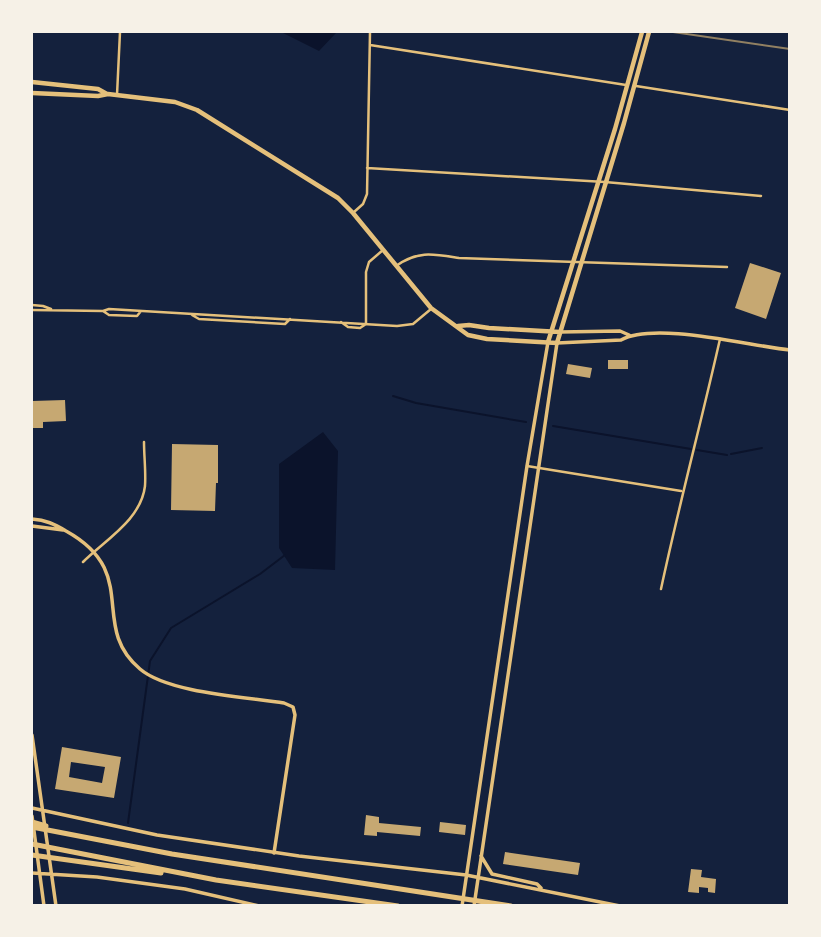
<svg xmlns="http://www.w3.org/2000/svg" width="821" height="937" viewBox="0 0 821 937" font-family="'Archivo Narrow',sans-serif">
  <rect width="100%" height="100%" fill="#14213d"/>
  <path fill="#0b132b" d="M 281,32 L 335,32 L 336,33 L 319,51 Z
    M 323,432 L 338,451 L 335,570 L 292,568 L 279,548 L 279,464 Z"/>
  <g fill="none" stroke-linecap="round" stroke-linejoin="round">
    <path stroke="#0b132b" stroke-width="2" d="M 393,396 L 416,403 L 526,422
      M 553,426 L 691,449
      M 697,450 L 727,455
      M 731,454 L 762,448
      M 128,823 L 150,661 L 171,628 L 260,574 L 285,555"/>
  </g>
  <path fill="#c6a872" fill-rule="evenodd" d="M 750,263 L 781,273 L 766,319 L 735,308 Z
    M 608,360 L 628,360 L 628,369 L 608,369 Z
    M 568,364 L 592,368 L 590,378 L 566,374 Z
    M 65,400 L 66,421 L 43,422 L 43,428 L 32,428 L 32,401 Z
    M 172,444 L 218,445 L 218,483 L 216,483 L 215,511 L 171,510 Z
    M 62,747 L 121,757 L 114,798 L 55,789 ZM 71,762 L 105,767 L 102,783 L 69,777 Z
    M 366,815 L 379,817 L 379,823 L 421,827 L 420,836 L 377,832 L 377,836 L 364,835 Z
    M 440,822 L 466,825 L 465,835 L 439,832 Z
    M 505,852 L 580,863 L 578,875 L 503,864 Z
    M 691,869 L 702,870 L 701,877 L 716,879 L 715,893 L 708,892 L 708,888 L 699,887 L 699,893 L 688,892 Z"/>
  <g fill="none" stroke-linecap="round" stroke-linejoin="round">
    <path stroke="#e5c07b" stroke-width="2.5" d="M 370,45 L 626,85
      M 636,86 L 790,110
      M 117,95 L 120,32
      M 367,168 L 605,182 L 761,196
      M 354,212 L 363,204 L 367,194 L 370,32
      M 396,266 C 418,250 434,254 459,258 L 727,267
      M 32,305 L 43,306 L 51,309
      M 32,310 L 103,311 L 109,309 L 397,326 L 413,324 L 431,309
      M 103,311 L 109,315 L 137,316 L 141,311
      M 192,315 L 199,319 L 285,324 L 290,319
      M 341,322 L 348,327 L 360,328 L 366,324
      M 366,324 L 366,272 L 369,262 L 383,250
      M 527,466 L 681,491
      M 83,562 C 105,540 141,520 145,486 C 146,472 144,456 144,442
      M 661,589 C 679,505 701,423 720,339"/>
    <path stroke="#e5c07b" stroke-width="3.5" d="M 560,332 L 620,331 L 629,335
      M 557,343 L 621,340 C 655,321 750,346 790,350
      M 32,519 C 46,520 54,524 66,531 C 142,573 88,625 140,669 C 168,693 246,697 284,703 L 293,707 L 295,715 L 274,853
      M 32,526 L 63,530"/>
    <path stroke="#e5c07b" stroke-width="3.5" d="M 32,735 L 56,906
      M 32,808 L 157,835 L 299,856 L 466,875 L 620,906
      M 32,816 L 44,906
      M 481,856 L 492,874 L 537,884 L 541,888
      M 32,873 L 97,877 L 185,889 L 259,906
      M 462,906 L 527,466 L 548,342
      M 474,906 L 557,343"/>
    <path stroke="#e5c07b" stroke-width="4.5" d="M 32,82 L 98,89 L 107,94
      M 32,93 L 98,96 L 108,94 L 175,102 L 197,110 L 338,198 L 353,213 L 431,308 L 468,335 L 487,339 L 557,343 L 624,123 L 649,32
      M 458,326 L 469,325 L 489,328 L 560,332
      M 548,342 L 615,129 L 642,32"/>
    <path stroke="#e5c07b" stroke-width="5" d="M 32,822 L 46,826
      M 32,827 L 172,854 L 511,906
      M 32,844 L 216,880 L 398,906
      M 32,855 L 161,873"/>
    <path stroke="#918062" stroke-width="2" d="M 673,32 L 790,49"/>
  </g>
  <rect width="821" height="937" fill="none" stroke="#f6f1e7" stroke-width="66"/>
</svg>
